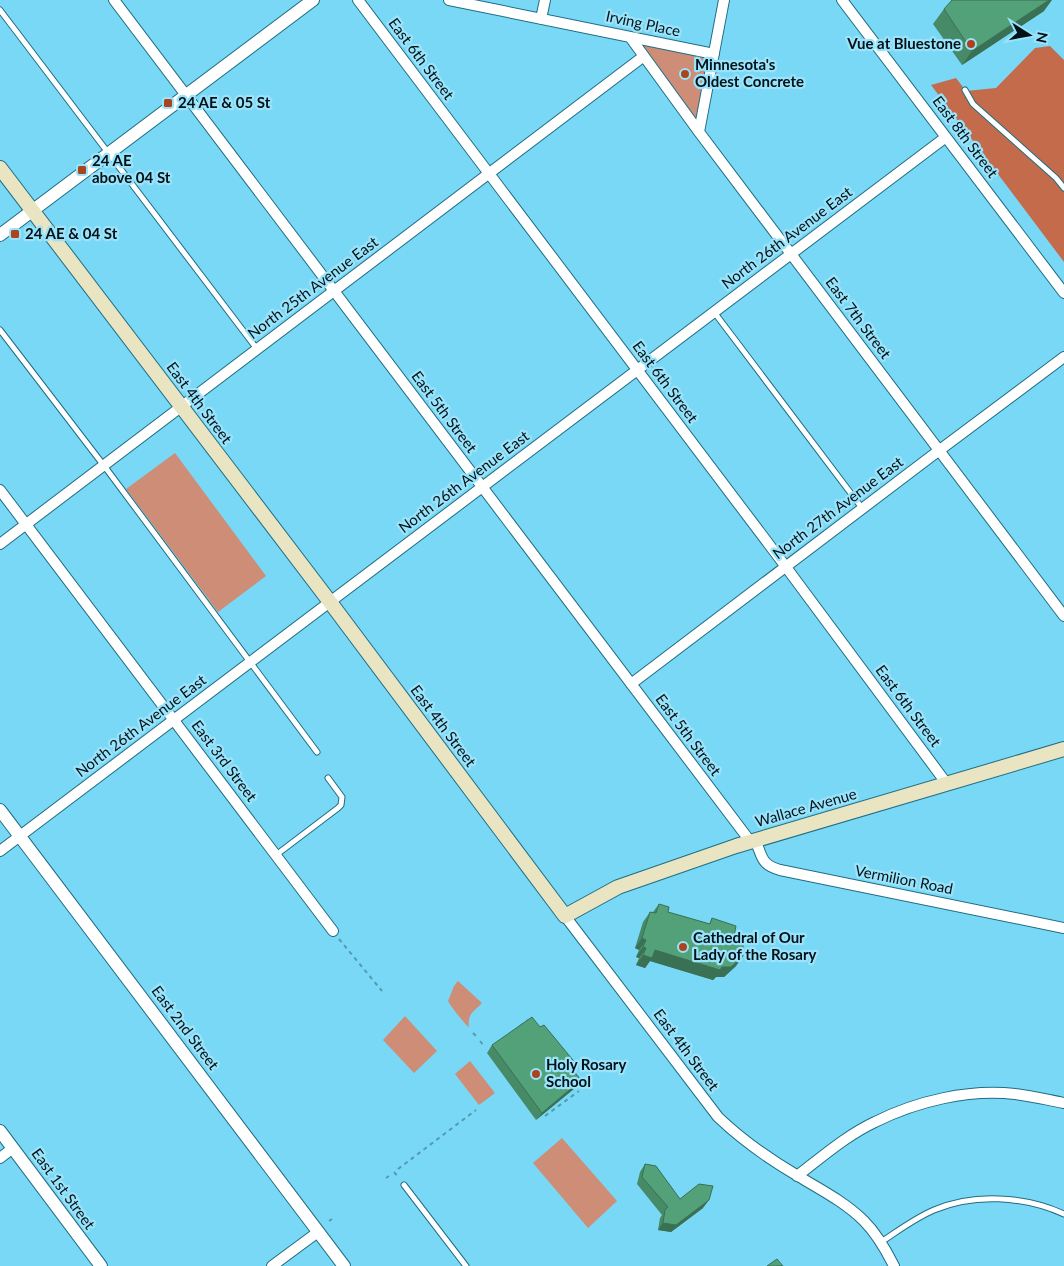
<svg xmlns="http://www.w3.org/2000/svg" width="1064" height="1266" viewBox="0 0 1064 1266" font-family="Lato,sans-serif">
  <rect width="100%" height="100%" fill="#79d8f5"/>
  <path fill="#cd8d77" d="M 630,37 L 714,54 L 699,132 Z
    M 175,453 L 266,576 L 218,612 L 126,489 Z
    M 458,981 L 482,1003 C 475,1011 467,1013 469,1027 C 465,1025 450,1005 448,1001 L 454,986 Z
    M 405,1016 L 437,1051 L 414,1073 L 383,1040 Z
    M 470,1061 L 495,1093 L 479,1105 L 455,1074 Z
    M 562,1138 L 617,1201 L 588,1228 L 533,1163 Z"/>
  <path fill="#c46b4c" d="M 1050,46 L 1064,60 L 1064,262 L 931,85 L 956,78 L 966,91 L 996,88 L 1035,48 Z"/>
  <g fill="none" stroke-linecap="round" stroke-linejoin="round">
    <defs>
      <path id="service" d="M 0,10 L 257,349
        M 965,90 L 973,104 L 1056,178 L 1064,188
        M 714,312 L 862,508
        M 0,330 L 108,471 L 317,752
        M 276,855 L 338,808 L 341,805 L 342,797 L 328,778
        M 404,1185 L 466,1266
        M 881,1242 C 898,1231 915,1218 934,1210 C 974,1193 1024,1196 1064,1214"/>
      <path id="minor" d="M 114,0 L 750,841
        M 358,0 L 780,559 L 947,784
        M 449,0 L 714,54
        M 842,0 L 1064,293
        M 541,19 L 545,0
        M 630,37 L 699,132 L 1064,616
        M 699,132 L 724,0
        M 0,490 L 333,931
        M 0,544 L 644,56
        M 631,684 L 929,458 L 1064,357
        M 755,840 C 763,857 760,864 780,870 L 1064,928
        M 0,851 L 946,137
        M 565,916 L 718,1117 C 742,1140 769,1159 798,1176 C 821,1190 845,1202 864,1221 C 877,1234 886,1250 894,1266
        M 0,1158 L 13,1148
        M 797,1176 C 822,1157 847,1135 875,1122 C 917,1101 968,1089 1015,1094 C 1032,1096 1048,1100 1064,1103
        M 272,1266 L 318,1232"/>
      <path id="tertiary" d="M 0,235 L 313,0
        M 0,810 L 344,1266
        M 0,1131 L 101,1266"/>
      <path id="secondary" d="M 0,168 L 330,602 L 565,916 L 618,887 L 736,846 L 1064,749"/>
    </defs>
    <use href="#service" stroke="#216d82" stroke-width="7"/>
    <use href="#minor" stroke="#216d82" stroke-width="12"/>
    <use href="#tertiary" stroke="#216d82" stroke-width="14"/>
    <use href="#secondary" stroke="#216d82" stroke-width="16"/>
    <path stroke="#549ab0" stroke-width="2" stroke-dasharray="4 4" stroke-linecap="butt" d="M 339,939 L 382,991
      M 520,1026 L 528,1020
      M 473,1033 L 477,1037
      M 480,1041 L 483,1045
      M 545,1116 L 579,1091
      M 398,1169 L 476,1110
      M 394,1172 L 399,1178
      M 386,1178 L 389,1176
      M 329,1221 L 332,1219"/>
    <use href="#service" stroke="#fff" stroke-width="5"/>
    <use href="#minor" stroke="#fff" stroke-width="10"/>
    <use href="#tertiary" stroke="#fff" stroke-width="12"/>
    <use href="#secondary" stroke="#e9e4c1" stroke-width="14"/>
  </g>
  <path fill="#478a68" d="M 944,9 L 1044,11 L 962,65 L 933,24 Z
    M 659,904 L 668,912 L 709,924 L 712,918 L 734,936 L 736,966 L 724,977 L 716,977 L 713,980 L 650,961 L 645,968 L 636,965 L 639,958 L 636,957 L 639,950 L 635,948 L 643,922 L 650,912 L 653,912 Z
    M 492,1045 L 573,1071 L 581,1080 L 575,1088 L 536,1120 L 487,1053 Z
    M 645,1164 L 680,1199 L 703,1208 L 671,1232 L 658,1230 L 660,1218 L 662,1215 L 637,1184 L 640,1172 Z"/>
  <path fill="#3a7155" d="M 1049,0 L 1052,0 L 1044,11 L 962,65 L 972,51 Z
    M 642,938 L 646,940 L 639,950 L 635,948 Z
    M 643,947 L 646,948 L 639,958 L 636,957 Z
    M 655,950 L 722,967 L 743,956 L 736,966 L 724,977 L 716,977 L 713,980 L 650,961 L 645,968 L 636,965 L 643,955 Z
    M 581,1080 L 575,1088 L 536,1120 L 542,1113 Z
    M 709,1200 L 703,1208 L 671,1232 L 658,1230 L 663,1223 Z"/>
  <path fill="#53a179" stroke="#3a7155" d="M 952,0 L 1049,0 L 972,51 L 944,9 Z
    M 659,904 L 669,907 L 668,912 L 710,924 L 712,918 L 736,926 L 734,936 L 741,938 L 743,942 L 743,956 L 731,967 L 722,967 L 720,970 L 655,950 L 652,958 L 643,955 L 646,948 L 643,947 L 646,940 L 642,938 L 650,912 L 656,913 Z
    M 532,1017 L 540,1027 L 544,1025 L 577,1065 L 572,1069 L 581,1080 L 542,1113 L 492,1045 Z
    M 645,1164 L 656,1166 L 680,1199 L 699,1184 L 713,1186 L 709,1200 L 676,1225 L 663,1223 L 665,1210 L 668,1207 L 642,1177 Z
    M 777,1259 L 783,1266 L 767,1266 Z"/>
  <g fill="#ab441d" stroke="#9ae3fa" stroke-width="2">
    <circle cx="971" cy="44" r="5"/>
    <circle cx="685" cy="74" r="5"/>
    <rect x="163" y="98" width="10" height="10" rx="2.5"/>
    <rect x="77" y="165" width="10" height="10" rx="2.5"/>
    <rect x="10" y="229" width="10" height="10" rx="2.5"/>
    <circle cx="683" cy="947" r="5"/>
    <circle cx="536" cy="1074" r="5"/>
  </g>
  <g text-anchor="middle" stroke-width="4.5" stroke-linejoin="round" paint-order="stroke">
    <g font-size="15" fill="#011218" stroke="#9ae3fa">
      <text transform="translate(643 24) rotate(12)" y="5">Irving Place</text>
      <text transform="translate(421 59) rotate(53)" y="5">East 6th Street</text>
      <text transform="translate(965 137) rotate(53)" y="5">East 8th Street</text>
      <text transform="translate(787 238) rotate(-37)" y="5">North 26th Avenue East</text>
      <text transform="translate(313 288) rotate(-37)" y="5">North 25th Avenue East</text>
      <text transform="translate(858 318) rotate(53)" y="5">East 7th Street</text>
      <text transform="translate(665 382) rotate(53)" y="5">East 6th Street</text>
      <text transform="translate(199 403) rotate(53)" y="5">East 4th Street</text>
      <text transform="translate(444 412) rotate(53)" y="5">East 5th Street</text>
      <text transform="translate(464 482) rotate(-37)" y="5">North 26th Avenue East</text>
      <text transform="translate(838 508) rotate(-37)" y="5">North 27th Avenue East</text>
      <text transform="translate(908 706) rotate(53)" y="5">East 6th Street</text>
      <text transform="translate(141 726) rotate(-37)" y="5">North 26th Avenue East</text>
      <text transform="translate(443 726) rotate(53)" y="5">East 4th Street</text>
      <text transform="translate(688 735) rotate(53)" y="5">East 5th Street</text>
      <text transform="translate(224 761) rotate(53)" y="5">East 3rd Street</text>
      <text transform="translate(806 808) rotate(-16)" y="5">Wallace Avenue</text>
      <text transform="translate(904 880) rotate(11)" y="5">Vermilion Road</text>
      <text transform="translate(185 1028) rotate(53)" y="5">East 2nd Street</text>
      <text transform="translate(686 1050) rotate(53)" y="5">East 4th Street</text>
      <text transform="translate(63 1189) rotate(54)" y="5">East 1st Street</text>
    </g>
    <g font-size="15" font-weight="bold" fill="#011218" stroke="#9ae3fa" text-anchor="start">
      <text x="961" y="49" text-anchor="end">Vue at Bluestone</text>
      <text x="695" y="70">Minnesota's<tspan x="695" dy="17">Oldest Concrete</tspan></text>
      <text x="178" y="108">24 AE &amp; 05 St</text>
      <text x="92" y="166">24 AE<tspan x="92" dy="17">above 04 St</tspan></text>
      <text x="25" y="239">24 AE &amp; 04 St</text>
      <text x="693" y="943">Cathedral of Our<tspan x="693" dy="17">Lady of the Rosary</tspan></text>
      <text x="546" y="1070">Holy Rosary<tspan x="546" dy="17">School</tspan></text>
    </g>
  </g>
  <g transform="translate(1029 35) rotate(101)" stroke="#9ae3fa" stroke-width="4" paint-order="stroke">
  <path d="M0-4L9 19L0 12L-9 19Z" fill="#011218"/>
  <text y="-8" font-size="14" font-weight="bold" text-anchor="middle" fill="#011218">N</text>
  </g>
</svg>
